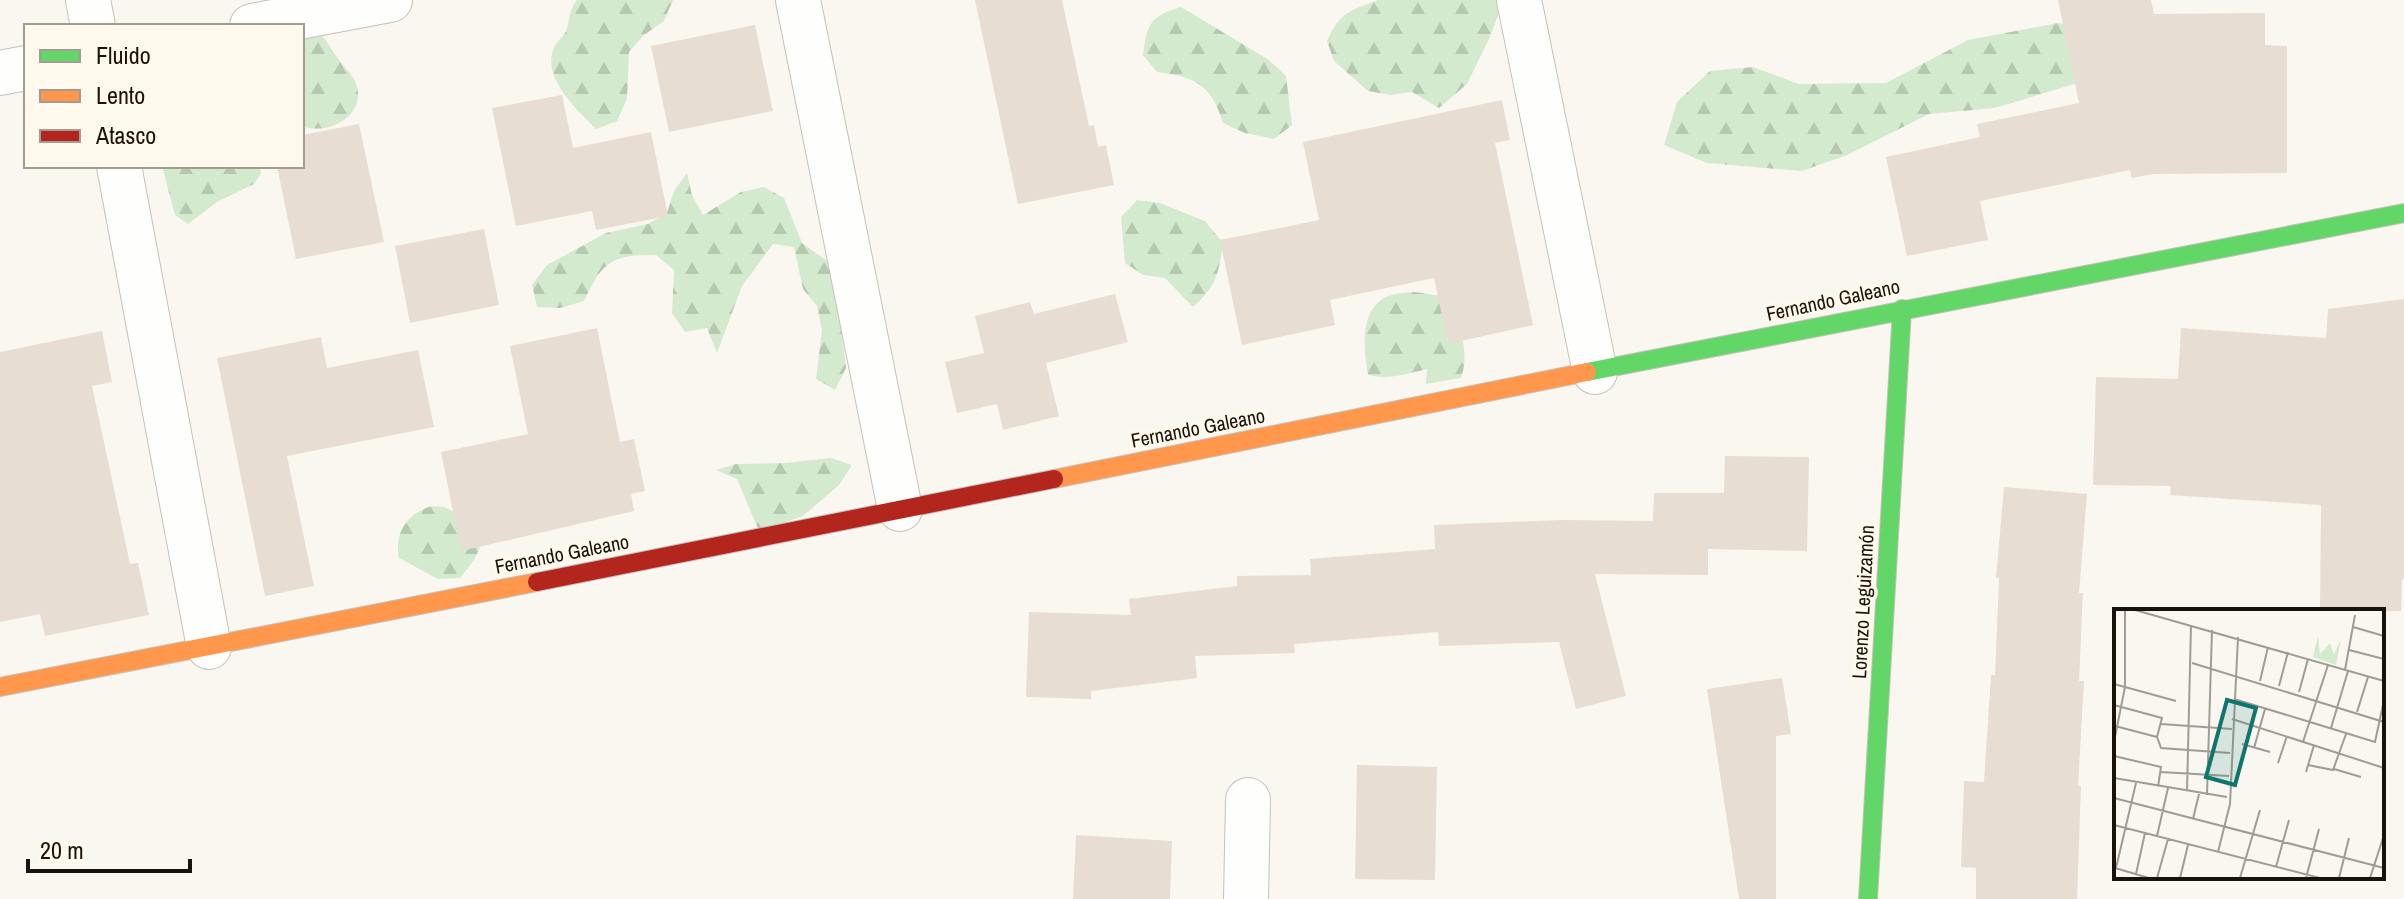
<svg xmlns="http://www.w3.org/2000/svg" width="2404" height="899" viewBox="0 0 2404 899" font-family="'Archivo Narrow',sans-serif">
  <defs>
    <pattern id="forest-firs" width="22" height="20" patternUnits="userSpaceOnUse" patternTransform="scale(2)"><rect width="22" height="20" fill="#d3eacf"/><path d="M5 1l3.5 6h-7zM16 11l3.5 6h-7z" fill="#b5c8b0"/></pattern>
  </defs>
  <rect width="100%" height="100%" fill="#faf7f1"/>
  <path fill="url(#forest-firs)" d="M 577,0 L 673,0 L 664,21 L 644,35 L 629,52 L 627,99 L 617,121 L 596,129 C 578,110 543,80 553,50 C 555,42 564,37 567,29 C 570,17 569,10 577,0 Z
    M 1378,0 L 1504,0 L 1489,39 L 1467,84 L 1439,108 L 1412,92 L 1390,95 L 1368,91 L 1334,61 L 1327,41 C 1340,12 1349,11 1378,0 Z
    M 1181,7 L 1269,60 L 1286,76 L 1292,125 L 1274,139 L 1245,133 L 1223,123 C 1211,84 1195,77 1157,72 L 1143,55 C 1147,24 1150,16 1181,7 Z
    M 2058,23 L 2104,27 L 2124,69 L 1995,108 L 1929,114 L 1847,155 L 1802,171 L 1707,163 L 1664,145 L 1677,102 L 1710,71 L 1753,67 L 1799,84 L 1886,83 L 1968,40 Z
    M 302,30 C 328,33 325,42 339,60 C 347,71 357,78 358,92 C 360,120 325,135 302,126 Z
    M 162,166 L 260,166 L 261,174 L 254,184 L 217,202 L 188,224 L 175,215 Z
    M 687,173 L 692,195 L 703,215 L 741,192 L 764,187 L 784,198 L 802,243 L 840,270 L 840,318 L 846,368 L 835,390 L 816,379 L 822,330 L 817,306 L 803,289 L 794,247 L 773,244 L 742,286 L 717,353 L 707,328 L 685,332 L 672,313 L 674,270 L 656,255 C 611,255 603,261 584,301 L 560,308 L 537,307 L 532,285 L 547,265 L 606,233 L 648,224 L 667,213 L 674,191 Z
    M 1137,200 L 1160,203 L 1205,221 L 1223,243 C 1219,273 1216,287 1193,307 L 1165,278 L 1143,275 L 1125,263 L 1121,217 Z
    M 1415,292 L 1448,297 C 1458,323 1471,350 1461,378 L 1426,384 L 1427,369 C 1407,374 1388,380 1368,375 C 1364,351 1359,313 1384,298 C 1394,293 1405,293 1415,292 Z
    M 831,458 L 852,465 L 839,485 L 803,516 L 759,531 L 737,479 L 716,470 L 736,464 L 785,463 Z
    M 432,506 L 444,507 L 481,524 C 485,548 474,561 460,578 L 438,579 L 399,558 C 394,533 407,513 432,506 Z"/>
  <path fill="#e7ddd2" d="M 975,0 L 1062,0 L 1089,126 L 1094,125 L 1098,147 L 1106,145 L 1114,185 L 1018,204 Z
    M 2058,0 L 2151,0 L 2154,14 L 2265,13 L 2265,45 L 2287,46 L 2287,173 L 2153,174 L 2132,178 L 2130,170 L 1980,201 L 1988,240 L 1907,256 L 1886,157 L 1980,137 L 1977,124 L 2079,103 Z
    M 755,25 L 773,111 L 669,132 L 651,46 Z
    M 562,95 L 573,148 L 651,132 L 668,216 L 596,230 L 592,211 L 516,226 L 492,108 Z
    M 1502,100 L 1510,140 L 1495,143 L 1533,325 L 1448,344 L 1434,278 L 1330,300 L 1335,325 L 1242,345 L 1220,240 L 1319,220 L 1303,142 Z
    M 359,124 L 384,242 L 296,259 L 277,166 L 302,166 L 302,135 Z
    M 484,229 L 499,305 L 410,323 L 395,246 Z
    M 1115,294 L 1128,342 L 1046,363 L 1059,416 L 1003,430 L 997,404 L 957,413 L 945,362 L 984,353 L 975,316 L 1030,302 L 1034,314 Z
    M 2404,299 L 2404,579 L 2402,579 L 2401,611 L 2320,611 L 2321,505 L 2170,495 L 2171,486 L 2093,485 L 2096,377 L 2178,379 L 2181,328 L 2326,338 L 2328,309 Z
    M 597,328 L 620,442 L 634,439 L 645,491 L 631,494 L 634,511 L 461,551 L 441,452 L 528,434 L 510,346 Z
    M 102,331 L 112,382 L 92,386 L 130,564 L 138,563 L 149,615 L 45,636 L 40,614 L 0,622 L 0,352 Z
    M 321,337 L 327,368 L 418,350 L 434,427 L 287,456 L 314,586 L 265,596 L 217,358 Z
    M 1725,456 L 1809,457 L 1807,551 L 1708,549 L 1708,575 L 1595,574 L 1626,696 L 1576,709 L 1559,642 L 1439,646 L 1438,632 L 1294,644 L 1295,653 L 1195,656 L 1197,678 L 1091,691 L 1091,699 L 1026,697 L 1029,612 L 1131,615 L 1129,599 L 1237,586 L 1237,576 L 1311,575 L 1310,559 L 1435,549 L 1434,525 L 1560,520 L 1653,521 L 1654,493 L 1724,493 Z
    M 2004,487 L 2087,494 L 2079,593 L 2083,593 L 2079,681 L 2084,681 L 2078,786 L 2081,786 L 2077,899 L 1976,899 L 1976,868 L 1961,867 L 1964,781 L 1984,782 L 1991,675 L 1995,675 L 1999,578 L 1996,578 Z
    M 1782,678 L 1791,734 L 1776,736 L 1776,899 L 1739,899 L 1707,689 Z
    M 1357,765 L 1437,767 L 1435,880 L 1355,879 Z
    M 1076,835 L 1172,841 L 1170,899 L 1073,899 Z"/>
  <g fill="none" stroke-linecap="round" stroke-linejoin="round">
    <defs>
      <path id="street" d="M 88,0 L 93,26
        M 798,0 L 900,509
        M 1519,0 L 1595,372
        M 252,26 L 390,0
        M 0,73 L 26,68
        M 119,166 L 209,647
        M 1246,899 L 1248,800"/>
      <path id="fast" d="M 1587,372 L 2404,213
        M 1868,899 L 1902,309"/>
      <path id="slow" d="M 1054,479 L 1587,372
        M 0,687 L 537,582"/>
      <path id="jam" d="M 537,582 L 1054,479"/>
    </defs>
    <use href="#street" stroke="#c5c1b9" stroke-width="46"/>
    <use href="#fast" stroke="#c5c1b9" stroke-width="20"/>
    <use href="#slow" stroke="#c5c1b9" stroke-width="20"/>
    <use href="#jam" stroke="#c5c1b9" stroke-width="20"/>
    <use href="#street" stroke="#fefefd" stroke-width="44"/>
    <use href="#fast" stroke="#63d668" stroke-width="18"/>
    <use href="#slow" stroke="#ff974d" stroke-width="18"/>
    <use href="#jam" stroke="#b3261e" stroke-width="18"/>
  </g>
  <g text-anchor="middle" stroke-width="7" stroke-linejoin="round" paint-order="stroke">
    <g font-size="20" fill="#19130a" stroke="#fef8ed">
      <text transform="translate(1833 300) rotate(-12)" y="7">Fernando Galeano</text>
      <text transform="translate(1198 428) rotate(-11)" y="7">Fernando Galeano</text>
      <text transform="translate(562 554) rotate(-11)" y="7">Fernando Galeano</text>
      <text transform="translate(1863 602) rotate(-87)" y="7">Lorenzo Leguizamón</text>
    </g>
  </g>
  <g transform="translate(2114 609)">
    <rect width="270" height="270" fill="#faf7f1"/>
    <path d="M 204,27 L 206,45 L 216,34 L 220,45 L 227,30 L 222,56 L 199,48 Z" fill="#d3eacf"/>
    <path fill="none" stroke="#a09c95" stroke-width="2" d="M 21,1 L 270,72M 239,18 L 270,27M 235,41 L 270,50M 78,54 L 270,113M 231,61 L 241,6M 146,72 L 154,38M 0,75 L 62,92M 165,77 L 174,43M 185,83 L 194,50M 120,90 L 196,113M 0,96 L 48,109 L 43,128 L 47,139 L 116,144M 243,103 L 254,68M 118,110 L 270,159M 196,113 L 261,133 L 270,91M 47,115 L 118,120M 1,117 L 43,128M 217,119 L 234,62M 0,133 L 11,78 L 11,1M 189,133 L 214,56M 128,135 L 156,143M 140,139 L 151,100M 0,147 L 47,158 L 44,178M 164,154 L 173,127M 194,156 L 219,161 L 232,125M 220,160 L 247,168M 47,163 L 115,167M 192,163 L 200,136M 0,169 L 113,188M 73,183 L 77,16M 93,186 L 98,21M 0,189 L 270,259M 79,210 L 85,185M 0,216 L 206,269M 43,227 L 54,179M 104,243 L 116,195 L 124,28M 162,258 L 175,211M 1,259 L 35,269M 2,259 L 22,174M 22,265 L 31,224M 43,269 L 54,230M 66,269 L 74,236M 126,269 L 146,201M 192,269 L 205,220M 225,269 L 235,229M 256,269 L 270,226"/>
    <path fill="#0f766e" fill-opacity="0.15" stroke="#0f766e" stroke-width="4" d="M 113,91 L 142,99 L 121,176 L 92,168 Z"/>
    <rect width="270" height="270" fill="none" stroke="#19130a" stroke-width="4"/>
  </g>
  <rect x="24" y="24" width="280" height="144" fill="#fef8ed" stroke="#a29c92" stroke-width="2"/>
  <rect x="40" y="50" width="40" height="12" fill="#63d668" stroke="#a29c92" stroke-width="2"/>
  <text x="96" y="64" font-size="24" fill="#19130a">Fluido</text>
  <rect x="40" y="90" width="40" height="12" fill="#ff974d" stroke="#a29c92" stroke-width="2"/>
  <text x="96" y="104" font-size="24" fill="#19130a">Lento</text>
  <rect x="40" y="130" width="40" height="12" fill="#b3261e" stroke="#a29c92" stroke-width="2"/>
  <text x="96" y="144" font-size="24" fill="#19130a">Atasco</text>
  <path d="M28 859v12h162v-12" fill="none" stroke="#19130a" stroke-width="4"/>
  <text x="40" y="859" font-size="24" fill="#19130a" stroke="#fef8ed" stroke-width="6" paint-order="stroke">20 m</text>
</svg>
